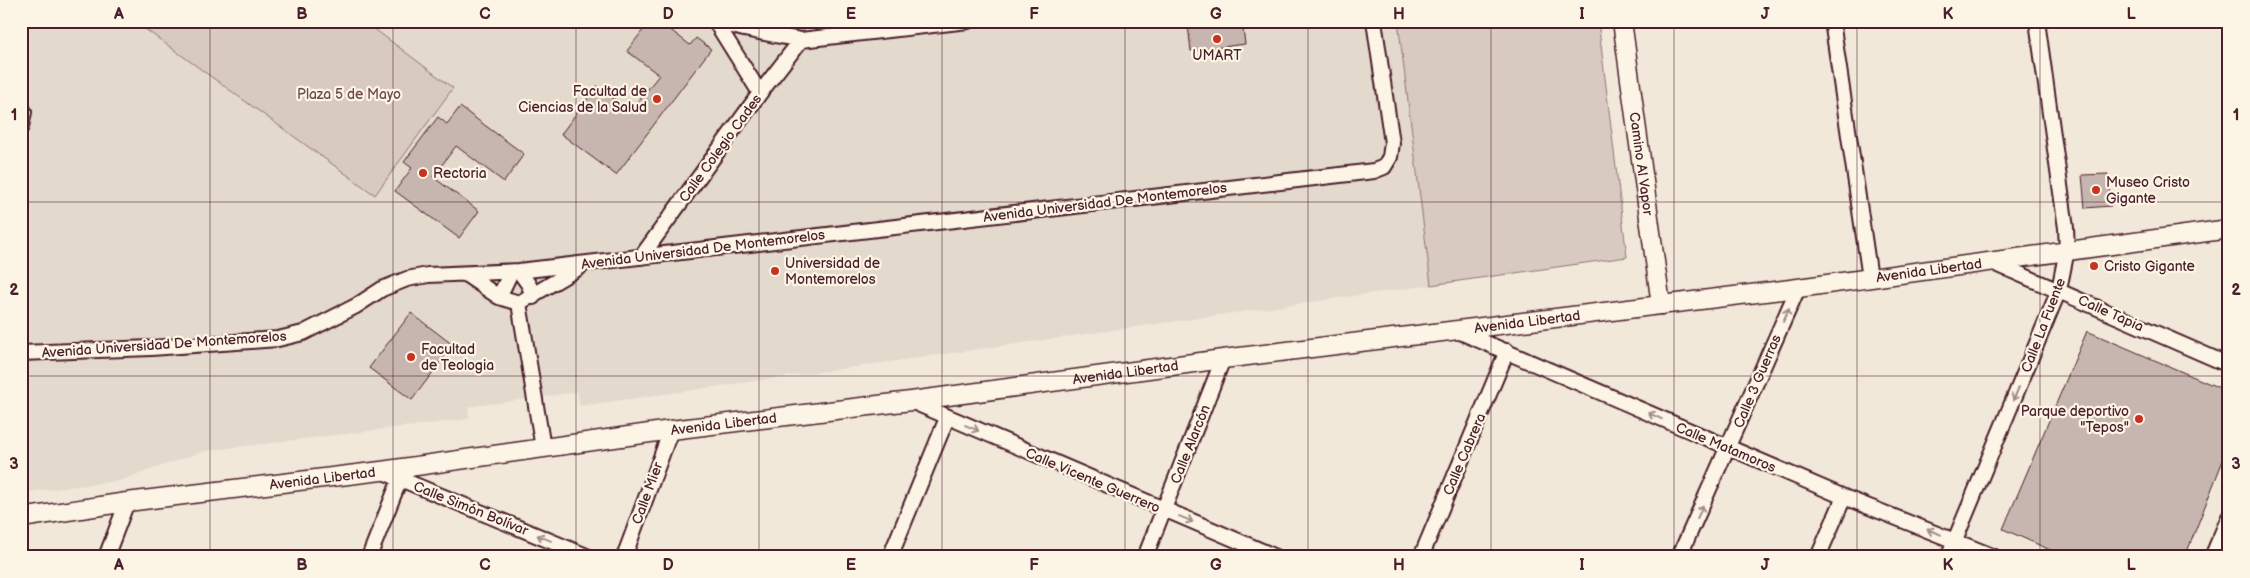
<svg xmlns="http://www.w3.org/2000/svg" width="2250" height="578" viewBox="0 0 2250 578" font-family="'Balsamiq Sans',sans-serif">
  <rect width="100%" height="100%" fill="#f1e8da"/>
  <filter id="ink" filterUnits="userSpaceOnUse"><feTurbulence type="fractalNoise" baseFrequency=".02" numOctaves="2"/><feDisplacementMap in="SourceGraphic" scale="10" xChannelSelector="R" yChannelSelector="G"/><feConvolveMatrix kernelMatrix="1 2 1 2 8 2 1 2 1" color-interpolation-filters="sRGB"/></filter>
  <g filter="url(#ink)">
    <path fill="#e4d9cd" d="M 21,21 L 1598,21 L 1627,257 L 580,406 L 577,392 L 468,407 L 469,419 L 205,451 L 119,481 L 21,493 Z"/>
    <path fill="#d8cac0" stroke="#917476" d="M 134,21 L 364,21 L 453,88 L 375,195 Z
      M 1398,21 L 1598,21 L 1627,257 L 1431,285 Z"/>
    <path fill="#c7b6af" stroke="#4a1f2b" d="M 650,21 L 659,21 L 690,45 L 696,38 L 711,49 L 616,175 L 561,134 L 597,86 L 631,111 L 659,75 L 627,51 Z
      M 1215,21 L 1242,21 L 1245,44 L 1191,51 L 1188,25 Z
      M 460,107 L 524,154 L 504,182 L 456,146 L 433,177 L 479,211 L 459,238 L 395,191 L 412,168 L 404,162 L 438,117 L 447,124 Z
      M 2108,174 L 2111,206 L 2085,208 L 2082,175 Z
      M 411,313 L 453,345 L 412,400 L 369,368 Z
      M 2087,331 L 2229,392 L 2229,445 L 2185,557 L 2066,557 L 2003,529 Z"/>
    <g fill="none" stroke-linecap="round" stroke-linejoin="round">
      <defs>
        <path id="minor" d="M 715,21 L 744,29 L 801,40 L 968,21
          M 715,21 L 760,93
          M 1832,21 L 1870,278
          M 21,106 L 24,112 L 21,127
          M 641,257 L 760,93 L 801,40
          M 1992,262 L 2229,365
          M 519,271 L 529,285 L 533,297
          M 465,274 L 499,297 L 519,303 L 580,267
          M 499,297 L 511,272
          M 519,303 L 543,448
          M 1458,331 L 1844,497 L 1995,557
          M 21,353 L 151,348 L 278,339 L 303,333 L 356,306 L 382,289 L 407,279 L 428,275 L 519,271 L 1374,171 L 1384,167 L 1390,157 L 1392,143 L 1374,21
          M 911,401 L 1276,557
          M 381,471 L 589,557
          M 106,557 L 127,502
          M 369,557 L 400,479
          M 624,557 L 671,430
          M 890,557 L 947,418
          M 1145,557 L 1223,359
          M 1421,557 L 1507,351
          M 1679,557 L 1798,288
          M 1818,557 L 1844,497
          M 1948,557 L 2059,290 L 2067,250 L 2066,228 L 2037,21
          M 2212,557 L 2229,517"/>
        <g id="tertiary">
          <path id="s1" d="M 1622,21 L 1661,305"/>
          <path id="s2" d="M 21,518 L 127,502 L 381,471 L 671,430 L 911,401 L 1223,359 L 1798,288 L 2229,229"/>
        </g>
      </defs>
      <use href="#minor" stroke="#4a1f2b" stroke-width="18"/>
      <use href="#tertiary" stroke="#4a1f2b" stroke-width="21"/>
      <use href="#minor" stroke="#fcf5e5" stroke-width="14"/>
      <use href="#tertiary" stroke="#fcf5e5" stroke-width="18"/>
    </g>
    <defs><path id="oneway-shaft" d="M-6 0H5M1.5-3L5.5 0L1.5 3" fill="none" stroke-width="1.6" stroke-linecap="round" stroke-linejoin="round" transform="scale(1.25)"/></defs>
    <g stroke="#a38a88">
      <use href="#oneway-shaft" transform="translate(1786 315) rotate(-67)"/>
      <use href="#oneway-shaft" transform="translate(2016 394) rotate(113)"/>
      <use href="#oneway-shaft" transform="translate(1655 416) rotate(-156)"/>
      <use href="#oneway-shaft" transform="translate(972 428) rotate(23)"/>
      <use href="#oneway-shaft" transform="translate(1700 512) rotate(-66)"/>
      <use href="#oneway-shaft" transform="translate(1186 519) rotate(23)"/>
      <use href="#oneway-shaft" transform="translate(1934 532) rotate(-159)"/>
      <use href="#oneway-shaft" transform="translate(544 538) rotate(-158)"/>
    </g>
  </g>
  <path fill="none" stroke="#4a1f2b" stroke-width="1" stroke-opacity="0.55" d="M 210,21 L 210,557M 393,21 L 393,557M 576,21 L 576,557M 759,21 L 759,557M 942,21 L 942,557M 1125,21 L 1125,557M 1308,21 L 1308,557M 1491,21 L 1491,557M 1674,21 L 1674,557M 1857,21 L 1857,557M 2040,21 L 2040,557M 21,202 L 2229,202M 21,376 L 2229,376"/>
  <g fill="#c8321e" stroke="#fcf5e5" stroke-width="2">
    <circle cx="1217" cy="39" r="5"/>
    <circle cx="657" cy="99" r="5"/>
    <circle cx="423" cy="173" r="5"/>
    <circle cx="2096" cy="190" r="5"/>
    <circle cx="2094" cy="266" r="5"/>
    <circle cx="775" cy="271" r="5"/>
    <circle cx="411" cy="357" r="5"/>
    <circle cx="2139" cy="419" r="5"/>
  </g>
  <g text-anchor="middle" stroke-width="4.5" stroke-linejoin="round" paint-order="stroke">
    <g font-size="14" fill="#4a1f2b" stroke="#fcf5e5" text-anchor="start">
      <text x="1217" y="60" text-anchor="middle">UMART</text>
      <text x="647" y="96" text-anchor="end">Facultad de<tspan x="647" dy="16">Ciencias de la Salud</tspan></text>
      <text x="433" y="178">Rectoria</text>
      <text x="2106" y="187">Museo Cristo<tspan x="2106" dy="16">Gigante</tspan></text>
      <text x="785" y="268">Universidad de<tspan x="785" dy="16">Montemorelos</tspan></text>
      <text x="2104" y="271">Cristo Gigante</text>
      <text x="421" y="354">Facultad<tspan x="421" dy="16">de Teologia</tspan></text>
      <text x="2129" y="416" text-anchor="end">Parque deportivo<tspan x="2129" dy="16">"Tepos"</tspan></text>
    </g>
    <g font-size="14" fill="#6e4a50" stroke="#fcf5e5">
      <text x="349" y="99">Plaza 5 de Mayo</text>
    </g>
    <g font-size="14" fill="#4a1f2b" stroke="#fcf5e5">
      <text transform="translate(720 148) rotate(-54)" y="5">Calle Colegio Cades</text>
      <text dy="5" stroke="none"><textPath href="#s1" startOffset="144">Camino Al Vapor</textPath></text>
      <text transform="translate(1105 202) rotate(-7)" y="5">Avenida Universidad De Montemorelos</text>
      <text transform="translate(703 249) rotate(-7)" y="5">Avenida Universidad De Montemorelos</text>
      <text dy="5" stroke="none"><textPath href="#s2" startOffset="1924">Avenida Libertad</textPath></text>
      <text transform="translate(2111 313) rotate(24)" y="5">Calle Tapia</text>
      <text dy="5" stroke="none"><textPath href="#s2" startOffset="1519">Avenida Libertad</textPath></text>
      <text transform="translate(2043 325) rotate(-69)" y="5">Calle La Fuente</text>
      <text transform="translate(164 344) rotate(-4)" y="5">Avenida Universidad De Montemorelos</text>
      <text dy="5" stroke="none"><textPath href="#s2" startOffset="1114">Avenida Libertad</textPath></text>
      <text transform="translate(1757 381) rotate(-67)" y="5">Calle 3 Guerras</text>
      <text dy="5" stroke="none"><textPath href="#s2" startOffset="709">Avenida Libertad</textPath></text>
      <text transform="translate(1190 444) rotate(-68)" y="5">Calle Alarcón</text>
      <text transform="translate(1726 447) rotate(23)" y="5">Calle Matamoros</text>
      <text transform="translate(1464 454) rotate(-67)" y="5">Calle Cabrera</text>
      <text dy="5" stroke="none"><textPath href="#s2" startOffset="304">Avenida Libertad</textPath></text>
      <text transform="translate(1093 480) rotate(23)" y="5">Calle Vicente Guerrero</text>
      <text transform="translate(647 493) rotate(-70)" y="5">Calle Mier</text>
      <text transform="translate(471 508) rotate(22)" y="5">Calle Simón Bolívar</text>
    </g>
  </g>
  <rect width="2250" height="578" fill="none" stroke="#fcf5e5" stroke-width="55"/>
  <rect x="28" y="28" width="2194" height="522" fill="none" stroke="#4a1f2b" stroke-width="2"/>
  <g font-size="16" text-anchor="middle" font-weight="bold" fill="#4a1f2b">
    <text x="119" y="19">A</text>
    <text x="302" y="19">B</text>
    <text x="485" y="19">C</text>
    <text x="668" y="19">D</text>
    <text x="851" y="19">E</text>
    <text x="1034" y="19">F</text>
    <text x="1216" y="19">G</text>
    <text x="1399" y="19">H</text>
    <text x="1582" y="19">I</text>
    <text x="1765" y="19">J</text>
    <text x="1948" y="19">K</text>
    <text x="2131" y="19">L</text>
    <text x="14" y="120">1</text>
    <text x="2236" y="120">1</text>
    <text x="14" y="295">2</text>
    <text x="2236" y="295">2</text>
    <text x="14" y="469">3</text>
    <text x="2236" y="469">3</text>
    <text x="119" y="570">A</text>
    <text x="302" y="570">B</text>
    <text x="485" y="570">C</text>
    <text x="668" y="570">D</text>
    <text x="851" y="570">E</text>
    <text x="1034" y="570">F</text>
    <text x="1216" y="570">G</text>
    <text x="1399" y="570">H</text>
    <text x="1582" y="570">I</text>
    <text x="1765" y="570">J</text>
    <text x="1948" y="570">K</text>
    <text x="2131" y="570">L</text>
  </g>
</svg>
